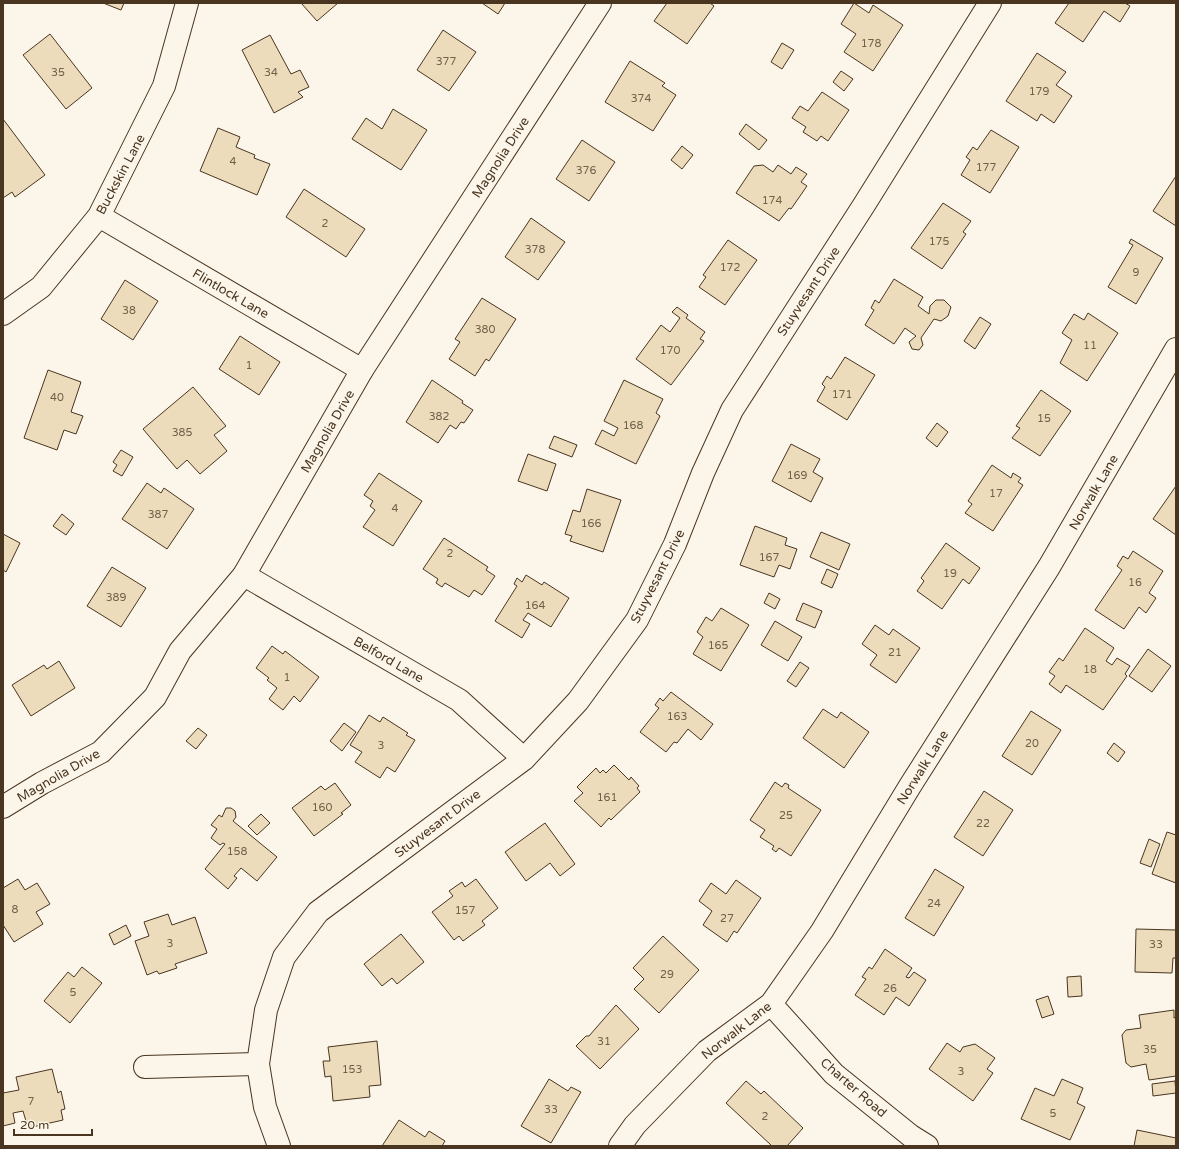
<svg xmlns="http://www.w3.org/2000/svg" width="1179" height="1149" viewBox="0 0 1179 1149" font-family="'Varela Round',sans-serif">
  <rect width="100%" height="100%" fill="#fbf6e9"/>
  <path fill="#ecdcbc" stroke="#4a3520" d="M 103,3 L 124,3 L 121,10 Z
    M 301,3 L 338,3 L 317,21 Z
    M 482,3 L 505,3 L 498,14 Z
    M 667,3 L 710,3 L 714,6 L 687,44 L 654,21 Z
    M 854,3 L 869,13 L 873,5 L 903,25 L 873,71 L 844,52 L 856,34 L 841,24 Z
    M 1069,3 L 1125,3 L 1130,6 L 1120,22 L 1104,11 L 1083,42 L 1055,23 Z
    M 443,30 L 476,52 L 449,91 L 417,70 Z
    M 50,34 L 92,88 L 66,109 L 23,55 Z
    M 270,35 L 291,74 L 300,70 L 309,87 L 298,92 L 303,97 L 274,113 L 242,50 Z
    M 782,43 L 794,50 L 782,69 L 771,62 Z
    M 1037,53 L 1066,72 L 1056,85 L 1072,96 L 1054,123 L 1041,114 L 1037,121 L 1006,101 Z
    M 630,61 L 665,83 L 662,86 L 676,95 L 653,131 L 605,102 Z
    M 841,71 L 853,79 L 844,91 L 833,82 Z
    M 822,92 L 849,110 L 828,141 L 821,136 L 817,141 L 803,132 L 806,127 L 792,118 L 800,106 L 808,111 Z
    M 393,109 L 427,130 L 401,170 L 352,139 L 366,118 L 382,129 Z
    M 3,119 L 45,175 L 15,197 L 12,192 L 3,198 Z
    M 746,124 L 767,140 L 759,150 L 739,134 Z
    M 218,128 L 240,137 L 236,147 L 255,155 L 254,158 L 270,164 L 257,195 L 200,171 Z
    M 991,130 L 1019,147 L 990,193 L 961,175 L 970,160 L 966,157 L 973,147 L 977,150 Z
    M 582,140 L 615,162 L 589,201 L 556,179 Z
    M 682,146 L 693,155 L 682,169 L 671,160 Z
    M 763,165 L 773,172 L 778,165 L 791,174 L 796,167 L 807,174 L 801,182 L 807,186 L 791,209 L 789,208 L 779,221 L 736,193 L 754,166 Z
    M 1176,176 L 1176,226 L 1153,211 Z
    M 304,189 L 365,229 L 346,257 L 286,217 Z
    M 943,203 L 971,221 L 963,232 L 966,234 L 942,269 L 911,248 Z
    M 531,218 L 565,242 L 538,280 L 505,257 Z
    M 1131,239 L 1163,258 L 1136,304 L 1108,287 L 1133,245 L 1129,243 Z
    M 728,240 L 757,260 L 725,305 L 699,287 L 706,277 L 703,275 Z
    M 894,279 L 923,297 L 918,306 L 929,314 L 930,306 L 936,300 L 944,300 L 951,307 L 948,316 L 941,321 L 934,319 L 921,338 L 923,345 L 919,350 L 912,349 L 909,342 L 916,336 L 905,328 L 894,344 L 865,325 L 874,310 L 871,308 L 875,300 L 879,303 Z
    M 125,280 L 158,301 L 133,340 L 101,319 Z
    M 482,298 L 516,319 L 489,361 L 486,359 L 475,376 L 449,359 L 460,342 L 455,339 Z
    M 677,307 L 688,315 L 686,318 L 705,332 L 700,339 L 704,341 L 671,385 L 636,359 L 661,325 L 670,332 L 680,318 L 672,312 Z
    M 1088,313 L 1118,333 L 1087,381 L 1060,363 L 1072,340 L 1062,333 L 1074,314 L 1084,320 Z
    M 980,317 L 991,324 L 975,349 L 964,341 Z
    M 240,336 L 280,362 L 259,395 L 219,369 Z
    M 845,357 L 875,375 L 847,420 L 817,401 L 825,387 L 822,384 L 827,376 L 831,379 Z
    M 48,370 L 81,382 L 71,412 L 83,416 L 76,434 L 64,430 L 57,450 L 24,438 Z
    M 432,380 L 463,401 L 462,403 L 473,410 L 464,423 L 461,422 L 456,429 L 450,425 L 438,443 L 406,422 Z
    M 624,380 L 663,399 L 656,413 L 660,416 L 636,464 L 595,444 L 602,430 L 614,436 L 618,428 L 604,421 Z
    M 193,387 L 226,426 L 214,435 L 227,451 L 200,474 L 187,460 L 177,469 L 143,429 Z
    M 1041,390 L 1071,411 L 1040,456 L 1012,438 L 1020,428 L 1016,426 Z
    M 937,423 L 948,432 L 937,447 L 926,438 Z
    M 554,436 L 577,445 L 572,457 L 549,448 Z
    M 791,444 L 820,459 L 813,472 L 823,478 L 811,502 L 772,481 Z
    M 121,450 L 133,457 L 122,476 L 113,471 L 117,465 L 113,462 Z
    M 528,454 L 556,464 L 547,491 L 518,481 Z
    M 992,465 L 1011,478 L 1013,473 L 1021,478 L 1018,482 L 1023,485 L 993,531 L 965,513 L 972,504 L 968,501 Z
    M 379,473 L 422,501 L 393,546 L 363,527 L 375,510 L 370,506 L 373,501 L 364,495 Z
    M 147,483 L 161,493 L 164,488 L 194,509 L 167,549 L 122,519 Z
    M 1176,486 L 1176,535 L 1153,519 Z
    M 587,489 L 621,500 L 603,552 L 570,541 L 572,536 L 565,534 L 573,510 L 580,512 Z
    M 62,514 L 74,524 L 66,535 L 53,526 Z
    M 755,526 L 787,538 L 785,545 L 797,549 L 790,569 L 779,565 L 774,577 L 740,565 Z
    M 821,532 L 850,544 L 839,570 L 810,557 Z
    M 3,534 L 20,543 L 6,572 L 3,570 Z
    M 444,538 L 488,567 L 486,570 L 495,576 L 482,595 L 474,590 L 469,597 L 445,583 L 442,587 L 436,583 L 438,579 L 423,569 Z
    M 946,543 L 980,568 L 969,584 L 963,579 L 942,609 L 917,591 L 924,581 L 921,578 Z
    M 1133,551 L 1163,571 L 1149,593 L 1156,598 L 1146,613 L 1139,607 L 1124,629 L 1095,610 L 1122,570 L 1117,566 L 1123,556 L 1128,559 Z
    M 112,567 L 146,588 L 121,627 L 87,606 Z
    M 827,569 L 838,574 L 832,588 L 821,583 Z
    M 526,575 L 542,585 L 544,582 L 569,598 L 551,627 L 528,613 L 523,620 L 530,624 L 522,638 L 495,621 L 517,586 L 514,584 L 517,578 L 522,582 Z
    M 769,593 L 780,599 L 775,609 L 764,603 Z
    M 803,603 L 822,611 L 815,628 L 796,620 Z
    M 721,608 L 749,625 L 721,671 L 693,654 L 703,637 L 697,632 L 706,617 L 712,621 Z
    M 775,621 L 802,637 L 788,661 L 761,645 Z
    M 875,625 L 889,635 L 893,629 L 920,648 L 896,683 L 870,665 L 877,655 L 862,644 Z
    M 1085,628 L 1114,648 L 1106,661 L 1112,665 L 1117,658 L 1130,666 L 1125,674 L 1127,676 L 1103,710 L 1066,685 L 1061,693 L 1049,684 L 1055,676 L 1049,672 L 1059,658 L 1063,661 Z
    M 272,646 L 283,654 L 285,651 L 319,677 L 300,702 L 294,696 L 283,710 L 269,699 L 277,688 L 267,680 L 269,678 L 256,668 Z
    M 1148,649 L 1171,666 L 1152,692 L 1129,676 Z
    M 59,661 L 75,688 L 31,716 L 12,685 L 44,665 L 47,669 Z
    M 800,662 L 809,668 L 796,687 L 787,681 Z
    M 671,692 L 713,724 L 701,740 L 688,729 L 677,743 L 674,742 L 666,752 L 640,732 L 659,708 L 655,705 L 660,698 L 663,701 Z
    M 823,709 L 837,718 L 841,712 L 869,732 L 844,768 L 803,738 Z
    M 1031,711 L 1061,730 L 1032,775 L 1002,756 Z
    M 369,715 L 380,722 L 383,717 L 408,733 L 406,735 L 415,740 L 395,772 L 387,767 L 380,778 L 355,762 L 362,752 L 350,745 Z
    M 344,723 L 356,732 L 342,751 L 330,741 Z
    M 198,728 L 207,735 L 196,749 L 186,741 Z
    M 1114,743 L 1125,752 L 1118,762 L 1107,753 Z
    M 614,765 L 629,780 L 631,777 L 639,786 L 637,788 L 640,792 L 611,820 L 609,818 L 601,827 L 574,801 L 583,793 L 577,787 L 596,768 L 600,773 L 603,770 L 606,773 Z
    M 775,782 L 782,787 L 785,783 L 789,785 L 788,788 L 821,810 L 791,856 L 779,848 L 776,852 L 772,849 L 774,846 L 760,837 L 765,830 L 750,820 Z
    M 335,783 L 351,805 L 341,813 L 343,814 L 314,836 L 292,808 L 321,786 L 325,790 Z
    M 984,791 L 1013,810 L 983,856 L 954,837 Z
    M 226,808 L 231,808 L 235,811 L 236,817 L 233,821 L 277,857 L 257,881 L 241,868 L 234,876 L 237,878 L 228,889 L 205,869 L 225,844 L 223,843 L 220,845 L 211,838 L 217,829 L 211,825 L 219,815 L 222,817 Z
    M 261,814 L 270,823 L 257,835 L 248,826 Z
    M 545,823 L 575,864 L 560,876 L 550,863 L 526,881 L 505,852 Z
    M 1167,832 L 1176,835 L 1176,883 L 1152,874 Z
    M 1149,839 L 1160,844 L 1151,867 L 1140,863 Z
    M 935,869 L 964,887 L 934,936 L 905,918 Z
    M 18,879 L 25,890 L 37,883 L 50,904 L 36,912 L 43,924 L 14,942 L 3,925 L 3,888 Z
    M 476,879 L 498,908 L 482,921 L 485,925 L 463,941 L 459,936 L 454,940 L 432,912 L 453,896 L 449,891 L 462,882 L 465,887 Z
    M 736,880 L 761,898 L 737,933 L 734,931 L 727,942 L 703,925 L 712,911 L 699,901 L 711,883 L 726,894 Z
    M 168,914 L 172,925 L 195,917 L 207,953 L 175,964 L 177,968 L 159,974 L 157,971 L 147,975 L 135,941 L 149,936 L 144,922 Z
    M 126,925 L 131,936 L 114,945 L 109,934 Z
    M 1136,929 L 1176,930 L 1176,958 L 1173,958 L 1172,973 L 1135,972 Z
    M 401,934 L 424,962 L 397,984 L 392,978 L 382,986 L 364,964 Z
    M 663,936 L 699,970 L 659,1013 L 634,989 L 644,979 L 633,968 Z
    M 885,949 L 912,968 L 906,977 L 909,978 L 914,972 L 926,980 L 909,1006 L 896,997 L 884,1015 L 855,995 L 866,979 L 862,977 L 869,967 L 872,969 Z
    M 82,967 L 102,983 L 70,1023 L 44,1001 L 68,972 L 74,977 Z
    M 1081,976 L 1082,996 L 1068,997 L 1067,977 Z
    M 1048,996 L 1054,1014 L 1042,1018 L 1036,1000 Z
    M 616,1005 L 639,1029 L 600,1069 L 576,1046 L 586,1036 L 589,1036 Z
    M 1174,1010 L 1174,1018 L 1176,1017 L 1176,1076 L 1149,1080 L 1146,1064 L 1131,1067 L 1126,1063 L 1122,1035 L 1126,1030 L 1141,1028 L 1139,1015 Z
    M 377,1041 L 381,1085 L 369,1086 L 370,1097 L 333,1101 L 331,1076 L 325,1077 L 323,1061 L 330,1061 L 328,1047 Z
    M 947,1043 L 960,1052 L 963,1047 L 975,1044 L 995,1058 L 987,1069 L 993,1073 L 973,1101 L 929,1069 Z
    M 52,1069 L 58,1093 L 61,1091 L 65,1109 L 61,1110 L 63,1120 L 28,1128 L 23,1111 L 13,1113 L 15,1123 L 3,1126 L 3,1093 L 19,1090 L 16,1077 Z
    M 549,1079 L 568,1091 L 571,1087 L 581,1092 L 551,1143 L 521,1126 Z
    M 1062,1079 L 1083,1088 L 1077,1103 L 1085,1107 L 1070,1140 L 1021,1119 L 1035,1088 L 1054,1096 Z
    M 746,1081 L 761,1094 L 764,1091 L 803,1128 L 787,1146 L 772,1146 L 726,1103 Z
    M 1175,1081 L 1176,1093 L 1153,1096 L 1152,1084 Z
    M 399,1120 L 425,1137 L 429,1131 L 445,1141 L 442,1146 L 382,1146 Z
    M 1137,1130 L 1176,1138 L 1176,1146 L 1134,1146 Z"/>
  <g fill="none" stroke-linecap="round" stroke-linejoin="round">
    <defs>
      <path id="minor" d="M 99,216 L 362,370
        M 3,314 L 41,287 L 99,216 L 164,86 L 187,3
        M 244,575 L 459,700 L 524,759
        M 771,1004 L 834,1074 L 911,1136 L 927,1146
        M 145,1067 L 258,1064
        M 279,1146 L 265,1107 L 258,1064 L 266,1010 L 284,957 L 318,912 L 524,759 L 578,701 L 637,620 L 675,544 L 703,473 L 732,410 L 864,205 L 990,3
        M 620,1146 L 635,1125 L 707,1051 L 771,1004 L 822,931 L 910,786 L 1049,567 L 1176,349"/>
      <path id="tertiary" d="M 3,807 L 42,783 L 101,752 L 155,697 L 180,651 L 244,575 L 362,370 L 600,3"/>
    </defs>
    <use href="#minor" stroke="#4a3520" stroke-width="24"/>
    <use href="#tertiary" stroke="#4a3520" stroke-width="24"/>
    <use href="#minor" stroke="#fbf6e9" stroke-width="22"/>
    <use href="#tertiary" stroke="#fbf6e9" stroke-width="22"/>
  </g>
  <g text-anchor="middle" stroke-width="3" stroke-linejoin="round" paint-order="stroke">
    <g font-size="11" fill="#725f47">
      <text x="871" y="47">178</text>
      <text x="446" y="65">377</text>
      <text x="58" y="76">35</text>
      <text x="271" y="76">34</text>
      <text x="1039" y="95">179</text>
      <text x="641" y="102">374</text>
      <text x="233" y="165">4</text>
      <text x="986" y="171">177</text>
      <text x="586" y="174">376</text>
      <text x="772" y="204">174</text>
      <text x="325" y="227">2</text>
      <text x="939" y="245">175</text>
      <text x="535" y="253">378</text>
      <text x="730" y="271">172</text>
      <text x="1136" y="276">9</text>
      <text x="129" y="314">38</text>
      <text x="485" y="333">380</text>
      <text x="1090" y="349">11</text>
      <text x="670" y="354">170</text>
      <text x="249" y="369">1</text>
      <text x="842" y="398">171</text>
      <text x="57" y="401">40</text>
      <text x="439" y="420">382</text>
      <text x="1044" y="422">15</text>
      <text x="633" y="429">168</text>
      <text x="182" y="436">385</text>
      <text x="797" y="479">169</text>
      <text x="996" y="497">17</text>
      <text x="395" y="512">4</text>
      <text x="158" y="518">387</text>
      <text x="591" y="527">166</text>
      <text x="450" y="557">2</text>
      <text x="769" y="561">167</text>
      <text x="950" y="577">19</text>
      <text x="1135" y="586">16</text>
      <text x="116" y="601">389</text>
      <text x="535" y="609">164</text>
      <text x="718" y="649">165</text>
      <text x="895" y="656">21</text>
      <text x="1090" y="673">18</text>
      <text x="287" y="681">1</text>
      <text x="677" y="720">163</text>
      <text x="1032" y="747">20</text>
      <text x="381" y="749">3</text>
      <text x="607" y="801">161</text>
      <text x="322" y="811">160</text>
      <text x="786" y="819">25</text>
      <text x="983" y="827">22</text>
      <text x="237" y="855">158</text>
      <text x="934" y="907">24</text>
      <text x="15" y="913">8</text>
      <text x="465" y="914">157</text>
      <text x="727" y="922">27</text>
      <text x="170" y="947">3</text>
      <text x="1156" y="948">33</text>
      <text x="667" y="978">29</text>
      <text x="890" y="992">26</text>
      <text x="73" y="996">5</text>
      <text x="604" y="1045">31</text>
      <text x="1150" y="1053">35</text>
      <text x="352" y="1073">153</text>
      <text x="961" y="1075">3</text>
      <text x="31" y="1105">7</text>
      <text x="551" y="1113">33</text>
      <text x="1053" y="1117">5</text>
      <text x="765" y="1120">2</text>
    </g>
    <g font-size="13" fill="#4a3520" stroke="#fbf6e9">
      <text transform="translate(500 157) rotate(-57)" y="5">Magnolia Drive</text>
      <text transform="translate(120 174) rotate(-62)" y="5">Buckskin Lane</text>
      <text transform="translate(808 291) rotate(-57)" y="5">Stuyvesant Drive</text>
      <text transform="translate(231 293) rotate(30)" y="5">Flintlock Lane</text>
      <text transform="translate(327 431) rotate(-60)" y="5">Magnolia Drive</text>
      <text transform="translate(1093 492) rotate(-60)" y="5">Norwalk Lane</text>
      <text transform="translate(657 576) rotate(-63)" y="5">Stuyvesant Drive</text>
      <text transform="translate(389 659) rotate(30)" y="5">Belford Lane</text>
      <text transform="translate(922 767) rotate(-58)" y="5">Norwalk Lane</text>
      <text transform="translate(58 775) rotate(-30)" y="5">Magnolia Drive</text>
      <text transform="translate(437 823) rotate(-37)" y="5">Stuyvesant Drive</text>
      <text transform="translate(736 1030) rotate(-38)" y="5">Norwalk Lane</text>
      <text transform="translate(854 1087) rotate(41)" y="5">Charter Road</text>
    </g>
  </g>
  <rect width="1179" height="1149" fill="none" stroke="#4a3520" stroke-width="8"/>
  <path d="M14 1129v6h78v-6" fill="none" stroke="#4a3520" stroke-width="2"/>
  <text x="20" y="1129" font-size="12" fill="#4a3520" stroke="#fbf6e9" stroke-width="3" paint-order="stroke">20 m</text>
</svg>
